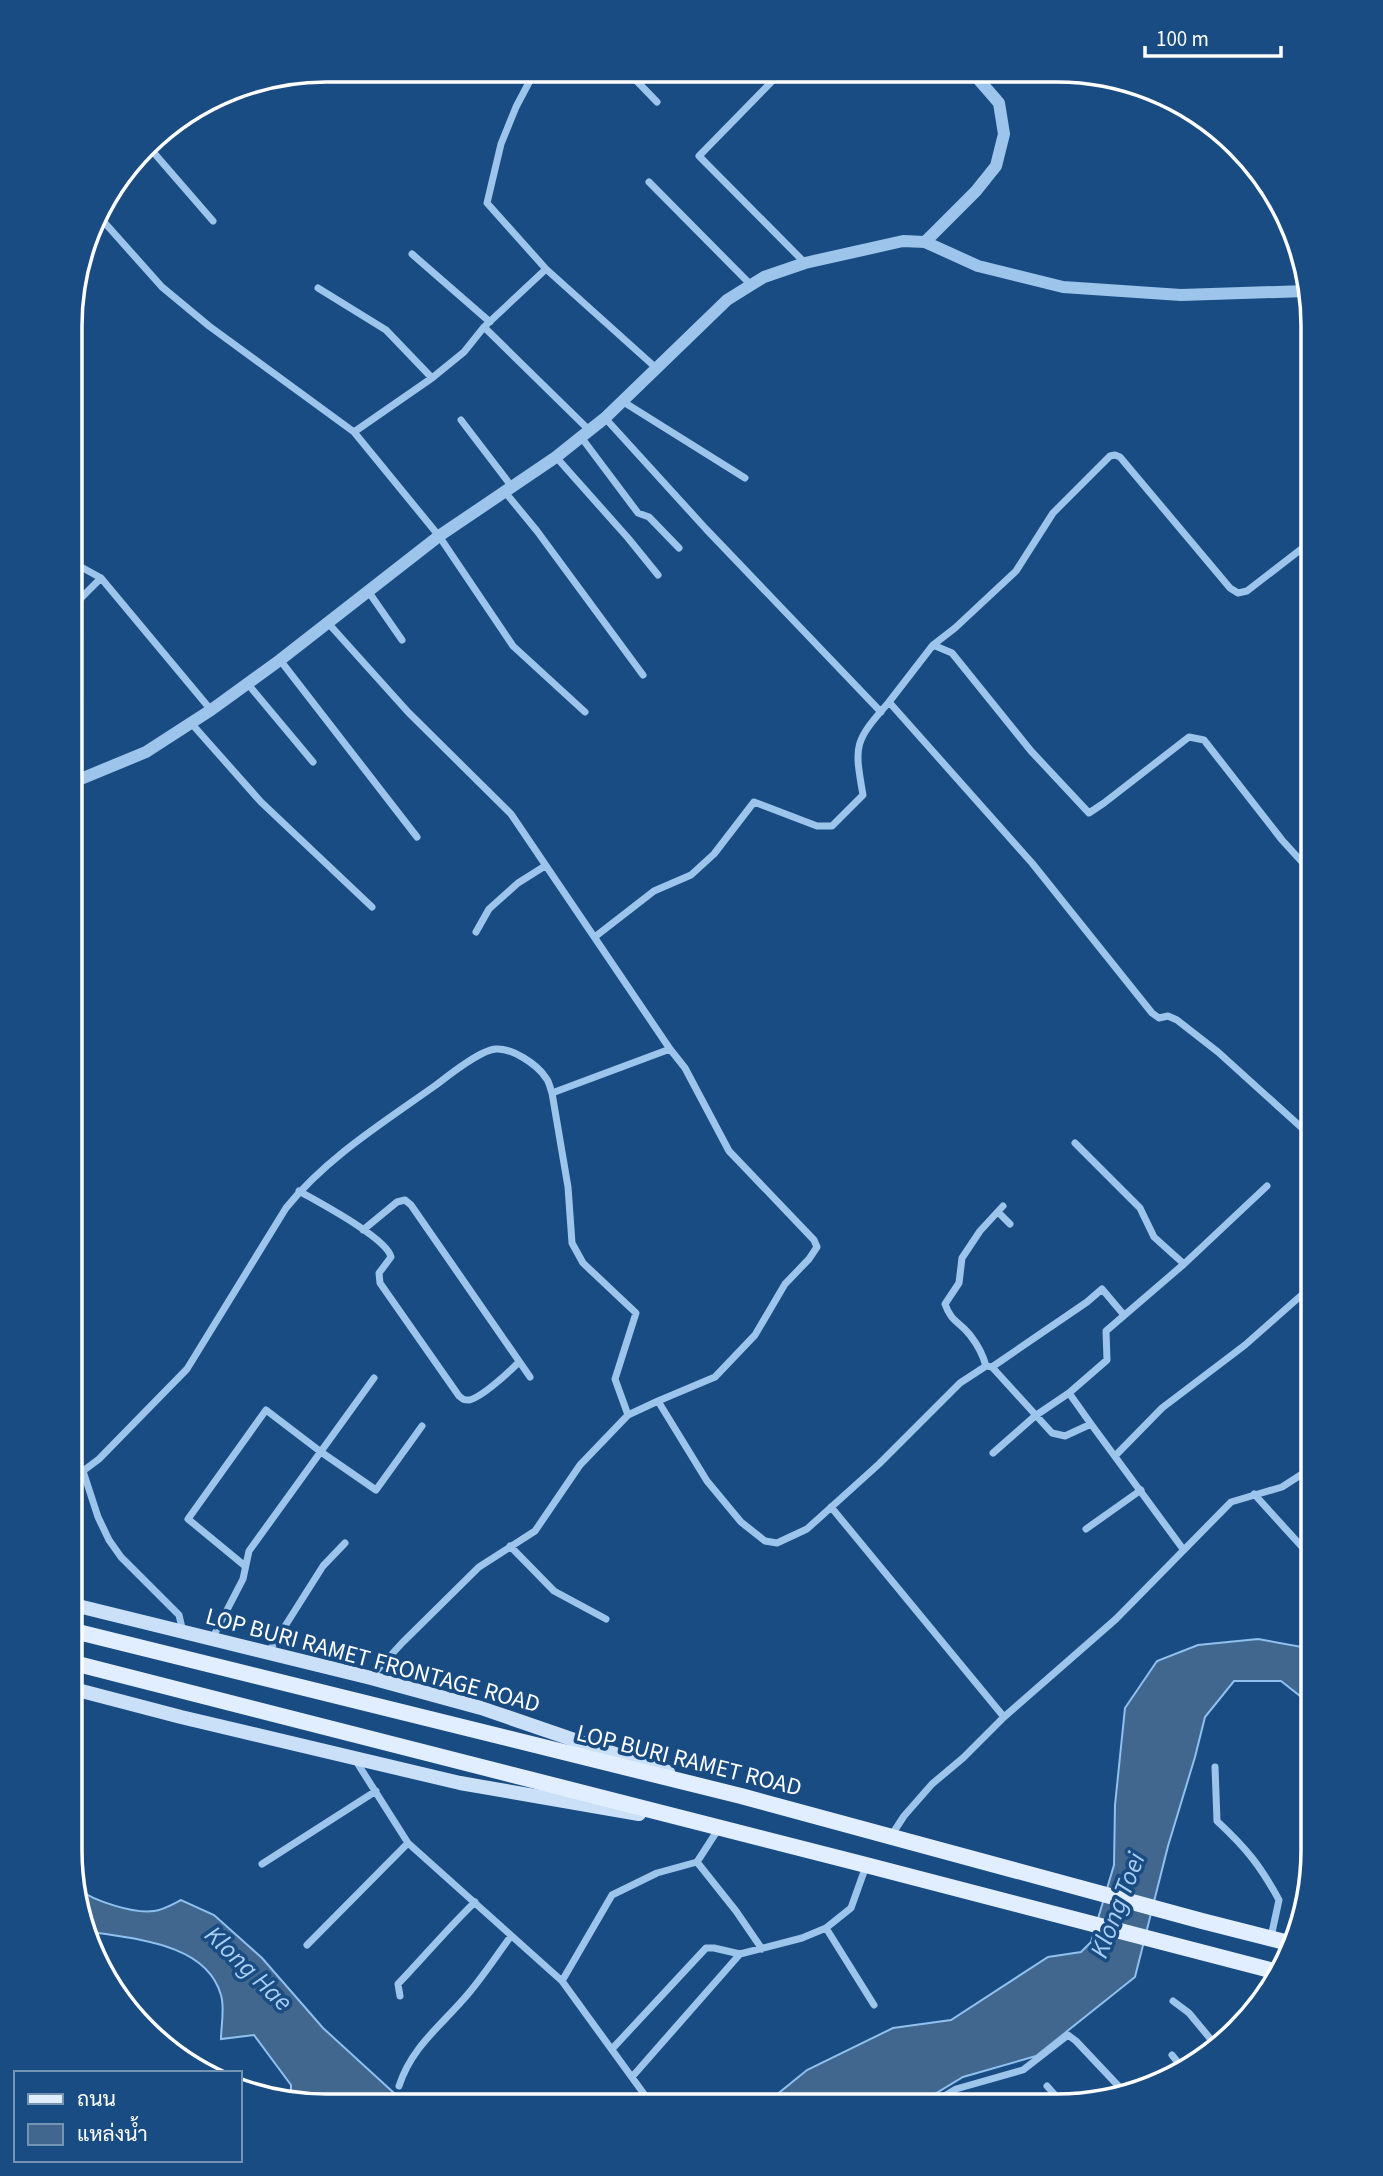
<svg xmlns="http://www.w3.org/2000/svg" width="1383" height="2176" viewBox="0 0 1383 2176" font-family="'Source Sans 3',Sarabun,sans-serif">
  <rect width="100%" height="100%" fill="#194c82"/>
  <path fill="#41678f" stroke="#8fc0ee" stroke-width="2" d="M 1258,1639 L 1313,1649 L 1312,1711 L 1300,1696 L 1281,1681 L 1234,1681 L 1205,1717 L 1195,1757 L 1168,1846 L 1135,1977 L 1036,2056 L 963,2077 L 915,2106 L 764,2105 L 807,2070 L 893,2028 L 951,2020 L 1048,1957 L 1081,1952 L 1091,1942 L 1114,1865 L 1115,1805 L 1125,1708 L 1157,1661 L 1198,1645 Z
    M 78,1889 C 94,1901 134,1914 154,1911 C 163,1910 173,1904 181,1900 L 214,1915 L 262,1958 L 323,2028 L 406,2104 L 291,2103 L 291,2085 L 254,2035 L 221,2039 C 221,2026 225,2008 221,1995 C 206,1942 132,1939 86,1931 Z"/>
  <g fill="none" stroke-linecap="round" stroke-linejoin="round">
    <path stroke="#9dc4eb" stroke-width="7" d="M 535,71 L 516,107 L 501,144 L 487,203 L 546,269 L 655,367
      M 627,71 L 657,102
      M 782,71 L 699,156 L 805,263
      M 148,146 L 213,221
      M 649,182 L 751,285
      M 96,213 L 162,287 L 209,326 L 354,432
      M 412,254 L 490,322
      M 546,269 L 484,327 L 464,352 L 432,378 L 354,432 L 439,536 L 513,646 L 585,712
      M 318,288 L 386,330 L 432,378
      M 484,327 L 589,430
      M 622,401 L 745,478
      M 605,418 L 706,529 L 881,712
      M 461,420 L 512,487
      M 581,437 L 638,513 L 649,517 L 679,548
      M 556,457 L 628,538 L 658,575
      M 505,492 L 537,531 L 643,675
      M 72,562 L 101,578 L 211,710
      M 368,591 L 402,640
      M 72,607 L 101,578
      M 328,623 L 408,712 L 511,814 L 670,1049 L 552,1093 L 568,1187 L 572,1243 L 583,1263 L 636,1313 L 615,1379 L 628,1415
      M 933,645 L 955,628 L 1016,571 L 1053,513 L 1110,456 L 1115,455 L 1120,457 L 1230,588 L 1238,593 L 1247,591 L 1313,540
      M 280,660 L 417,837
      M 247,683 L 313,762
      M 889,702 L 933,645 L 952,653 L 1031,751 L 1089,813 L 1104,803 L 1189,737 L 1204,740 L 1282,840 L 1313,874
      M 191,723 L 261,802 L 372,907
      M 476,932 L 489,909 L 518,883 L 545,866
      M 596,936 L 654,891 L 691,875 L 714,854 L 754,802 L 817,826 L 832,826 L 863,795 C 854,744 854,742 889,702 L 1032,863 L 1152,1013 L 1159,1018 L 1168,1016 L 1177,1020 L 1218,1052 L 1313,1138
      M 1075,1143 L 1140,1208 L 1154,1237 L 1184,1264
      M 299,1191 C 318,1202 387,1238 391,1257 L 379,1273 L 380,1283 L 459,1396 C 463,1399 463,1400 469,1400 C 481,1398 509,1372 518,1363
      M 998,1212 L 1010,1224
      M 363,1230 L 397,1202 L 405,1200 L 411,1205 L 530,1377
      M 986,1366 C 983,1355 977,1344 970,1335 C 960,1322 951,1322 945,1304 L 959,1283 L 962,1258 L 980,1231 L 1003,1206
      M 992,1367 L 1087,1302 L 1102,1289 L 1124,1315
      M 1069,1393 L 1091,1424
      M 658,1401 L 715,1377 L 755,1335 L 785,1284 L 809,1259 L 817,1247 L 814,1240 L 729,1151 L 685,1068 L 670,1049
      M 993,1453 L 1035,1416 L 1069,1393 L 1107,1360 L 1106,1331 L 1184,1264 L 1267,1186
      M 1116,1455 L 1162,1408 L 1245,1345 L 1313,1285
      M 71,1456 L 83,1471 L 98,1517 L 109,1540 L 121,1557 L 179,1615 L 183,1632
      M 83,1471 L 99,1459 L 187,1369 L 286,1208 C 326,1158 384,1122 436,1085 C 449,1075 480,1050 496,1049 C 512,1048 537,1064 546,1078 C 549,1081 550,1088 552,1093
      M 1254,1494 L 1313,1559
      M 831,1507 L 1004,1717
      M 1086,1529 L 1141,1490
      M 510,1546 L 554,1591 L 606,1619
      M 245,1566 L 188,1519 L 266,1410 L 321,1452 L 376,1490 L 422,1426
      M 212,1639 L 243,1579 L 249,1551 L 374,1378
      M 268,1653 L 323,1566 L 345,1543
      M 371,1677 L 402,1643 L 479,1567 L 535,1531 L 580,1465 L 628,1415 L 658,1401 L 707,1481 L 741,1522 L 765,1541 L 777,1543 L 807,1529 L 879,1464 L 960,1383 L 986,1366 L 992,1367 L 1052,1433 L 1065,1436 L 1091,1424 L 1183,1549
      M 356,1761 L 408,1843 L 562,1981 L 652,2105
      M 1215,1767 L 1217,1821 C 1246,1848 1260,1865 1279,1900 L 1271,1937
      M 891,1836 L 904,1816 L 932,1784 L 963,1758 L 1004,1717 L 1116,1619 L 1231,1502 L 1282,1487 L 1313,1467
      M 697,1862 L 736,1911 L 762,1949
      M 262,1864 L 376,1791
      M 826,1928 L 874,2005
      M 307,1945 L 408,1843
      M 562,1981 L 612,1895 L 657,1873 L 697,1862 L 719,1828
      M 400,1996 L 398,1984 C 424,1957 448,1928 475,1902
      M 1173,2001 L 1189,2013 L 1218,2048
      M 612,2049 L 706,1948 L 714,1948 L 740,1954 L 802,1938 L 826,1928 L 851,1908 L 866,1866
      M 1172,2055 L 1184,2070
      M 632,2077 L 740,1954
      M 399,2086 C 412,2046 442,2025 468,1994 C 484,1975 497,1955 511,1936
      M 1047,2086 L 1064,2105
      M 928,2106 L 956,2089 L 1023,2070 L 1068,2035 L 1076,2041 L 1125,2093"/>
    <path stroke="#9dc4eb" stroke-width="12" d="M 925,242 L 978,266 L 1063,287 L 1181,295 L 1306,291
      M 71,783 L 146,752 L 211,710 L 280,660 L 439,536 L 556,457 L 581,437 L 605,418 L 727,300 L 751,285 L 764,277 L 805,263 L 903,241 L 925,242 L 976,191 L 996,166 L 1004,134 L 999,103 L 972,72"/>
    <path stroke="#c9e0f8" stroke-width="14" d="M 70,1604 L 371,1678 L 481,1708 L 668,1772
      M 70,1688 L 181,1717 L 460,1783 L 639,1814"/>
    <path stroke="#e1eeff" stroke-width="16" d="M 70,1630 L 741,1796 L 1202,1921 L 1293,1944
      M 70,1662 L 866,1865 L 1278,1972"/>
  </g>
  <g text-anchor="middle" stroke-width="7" stroke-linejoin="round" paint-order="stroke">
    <g font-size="24" fill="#fff" stroke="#194c82">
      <text transform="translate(373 1660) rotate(15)" y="8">LOP BURI RAMET FRONTAGE ROAD</text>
      <text transform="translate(689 1760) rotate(14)" y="8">LOP BURI RAMET ROAD</text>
    </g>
    <g font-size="26" font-style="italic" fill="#a8cef3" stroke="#194c82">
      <text transform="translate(1117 1905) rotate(-69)" y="9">Klong Toei</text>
      <text transform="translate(249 1968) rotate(44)" y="9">Klong Hae</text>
    </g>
  </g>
  <path d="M0 0H1383V2176H0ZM326 82H1057A244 244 0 0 1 1301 326V1850A244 244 0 0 1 1057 2094H326A244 244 0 0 1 82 1850V326A244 244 0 0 1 326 82Z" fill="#194c82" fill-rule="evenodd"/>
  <path fill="none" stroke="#fff" stroke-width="3.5" d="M326 82H1057A244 244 0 0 1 1301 326V1850A244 244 0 0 1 1057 2094H326A244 244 0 0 1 82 1850V326A244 244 0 0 1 326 82Z"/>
  <rect x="14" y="2071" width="228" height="91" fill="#194c82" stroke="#7594b4" stroke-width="2"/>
  <rect x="28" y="2094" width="35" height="10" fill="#e1eeff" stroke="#7594b4" stroke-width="2"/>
  <text x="77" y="2106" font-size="21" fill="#ffffff">ถนน</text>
  <rect x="28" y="2124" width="35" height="21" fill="#41678f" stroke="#7594b4" stroke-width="2"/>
  <text x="77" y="2141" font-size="21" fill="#ffffff">แหล่งน้ำ</text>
  <path d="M1145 46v10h136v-10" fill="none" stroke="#ffffff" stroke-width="3.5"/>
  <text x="1156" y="46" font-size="21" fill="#ffffff" stroke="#194c82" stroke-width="5" paint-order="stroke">100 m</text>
</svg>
